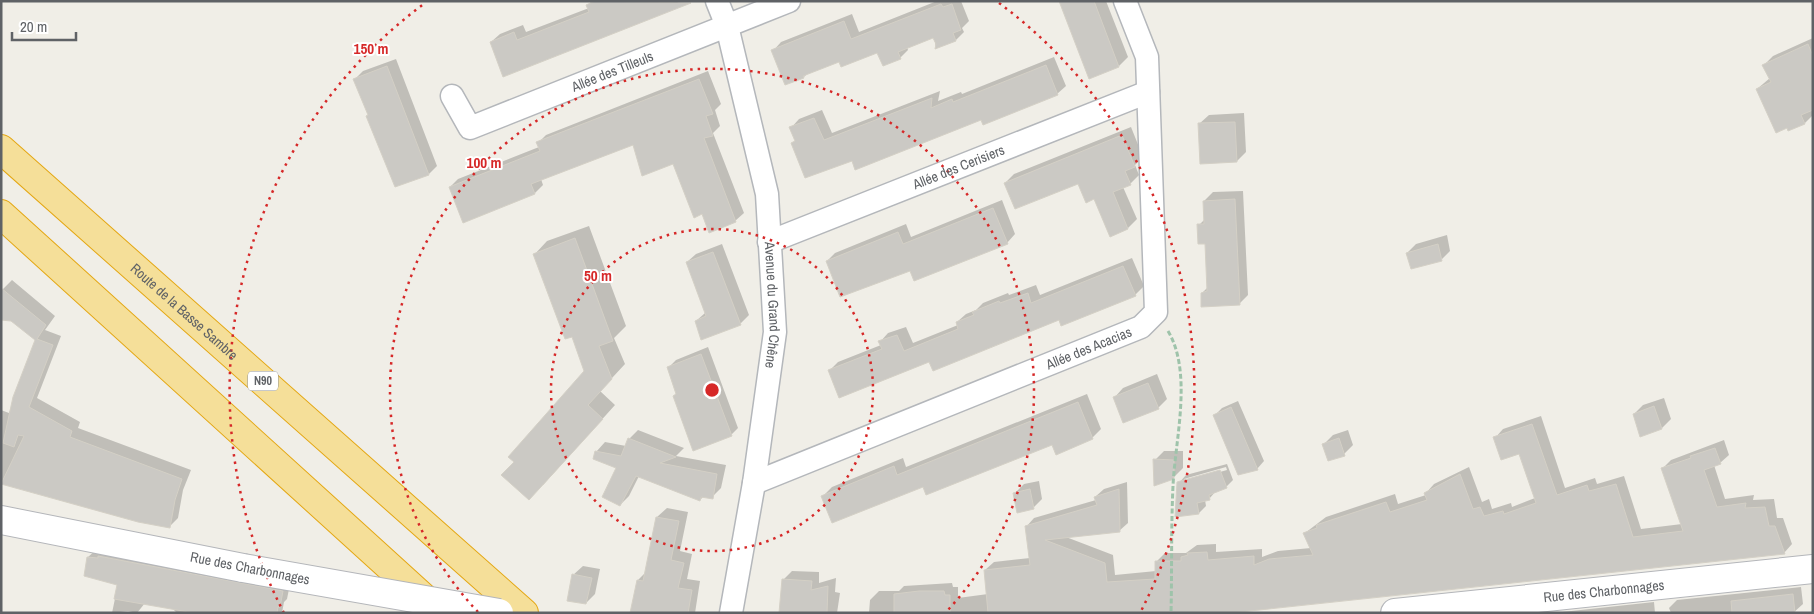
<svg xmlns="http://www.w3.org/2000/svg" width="1814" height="614" viewBox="0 0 1814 614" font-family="'Archivo Narrow',sans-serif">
  <rect width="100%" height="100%" fill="#f0eee7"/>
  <path fill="#0003" fill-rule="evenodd" d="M 592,1 L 679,1 L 672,9 L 504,75 L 491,42 L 500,34 L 523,25 L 526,32 L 589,8 L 588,5 Z
    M 937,1 L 961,1 L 969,21 L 962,28 L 964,32 L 956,40 L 936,48 L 934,37 L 907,47 L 908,50 L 900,58 L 877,51 L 840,60 L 808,73 L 804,77 L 773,51 L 781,42 L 852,14 L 859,32 Z
    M 1060,1 L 1106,1 L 1128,57 L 1119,66 Z
    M 1813,38 L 1813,115 L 1805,123 L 1789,130 L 1757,89 L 1770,78 L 1764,65 L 1773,56 Z
    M 1054,57 L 1066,86 L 1057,94 L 852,160 L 793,143 L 796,140 L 791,128 L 799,119 L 822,110 L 832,133 L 940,91 L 938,101 L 961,92 L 962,94 Z
    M 396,59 L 437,166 L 429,174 L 396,186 L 355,79 L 363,71 Z
    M 708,71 L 721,104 L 715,110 L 720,126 L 713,133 L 744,213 L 735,221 L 702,213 L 674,162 L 634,144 L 541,179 L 543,185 L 535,193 L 464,222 L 450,187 L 458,179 L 539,147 L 538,143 L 546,135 Z
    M 1244,113 L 1246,152 L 1237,161 L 1199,124 L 1209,115 Z
    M 1131,127 L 1143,157 L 1135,165 L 1139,175 L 1130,184 L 1123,187 L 1137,219 L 1128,228 L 1110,236 L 1094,198 L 1079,183 L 1005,183 L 1014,174 Z
    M 1243,191 L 1248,295 L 1239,304 L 1202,293 L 1208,287 L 1206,243 L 1199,225 L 1205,219 L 1204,201 L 1213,192 Z
    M 1002,200 L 1015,234 L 1007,243 L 910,269 L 827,261 L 835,253 L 906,224 L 911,237 Z
    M 589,226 L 626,326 L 614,338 L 625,364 L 600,391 L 615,405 L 543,485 L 515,462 L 585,371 L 573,335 L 534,255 L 547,241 Z
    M 1447,235 L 1450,251 L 1441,260 L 1407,253 L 1416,244 Z
    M 722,244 L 749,315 L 740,324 L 696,321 L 705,313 L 687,262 L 696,254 Z
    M 1132,258 L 1144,286 L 1135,295 L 930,360 L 829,371 L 838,362 L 881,345 L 880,342 L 888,333 L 906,327 L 913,343 L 958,325 L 957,322 L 966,314 L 976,310 L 983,303 L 1008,293 L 1009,295 L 1036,285 L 1040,295 Z
    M 12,280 L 55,316 L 45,330 L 61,336 L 37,398 L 80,422 L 78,428 L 191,470 L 183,490 L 178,518 L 169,527 L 110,514 L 1,482 L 1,410 L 9,413 L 36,340 L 12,320 L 1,319 L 3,289 Z
    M 708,347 L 738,428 L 731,435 L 674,396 L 677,393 L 669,367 L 676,360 Z
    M 1157,374 L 1167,399 L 1158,408 L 1114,398 L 1123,388 Z
    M 1087,394 L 1101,429 L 1092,438 L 1053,443 L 924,485 L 823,496 L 832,487 L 903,458 L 906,467 Z
    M 1664,398 L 1671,419 L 1662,428 L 1641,435 L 1634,414 L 1643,405 Z
    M 1238,401 L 1264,461 L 1257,469 L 1215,415 L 1222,408 Z
    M 1541,416 L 1565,488 L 1595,478 L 1597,484 L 1624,476 L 1641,529 L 1682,524 L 1663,468 L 1671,460 L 1724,440 L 1729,455 L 1720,463 L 1714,465 L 1725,499 L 1754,495 L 1753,500 L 1774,499 L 1777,518 L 1783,518 L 1792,544 L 1784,553 L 1222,613 L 869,613 L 870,600 L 879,591 L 899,591 L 904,586 L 952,583 L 953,587 L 958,587 L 958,598 L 988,594 L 985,570 L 994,562 L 1030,558 L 1026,527 L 1034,518 L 1096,500 L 1095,497 L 1104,489 L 1127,482 L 1128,523 L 1119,531 L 1066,537 L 1113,555 L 1115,575 L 1156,571 L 1156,562 L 1165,553 L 1186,553 L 1197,545 L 1216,544 L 1216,552 L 1262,549 L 1262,557 L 1278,551 L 1311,548 L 1305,533 L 1326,517 L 1395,494 L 1398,504 L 1426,495 L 1426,493 L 1434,484 L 1469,467 L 1482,502 L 1489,499 L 1492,509 L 1511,503 L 1512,507 L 1535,498 L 1520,452 L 1495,438 L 1503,429 Z
    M 638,430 L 684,448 L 676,456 L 726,465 L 721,488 L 712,497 L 704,496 L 700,500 L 639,476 L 629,496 L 620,505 L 617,468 L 596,452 L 605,442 L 626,446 L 629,439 Z
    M 1348,430 L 1353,445 L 1344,454 L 1324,444 L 1333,435 Z
    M 1164,451 L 1183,451 L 1183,468 L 1173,478 L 1155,460 Z
    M 1227,464 L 1233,480 L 1226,487 L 1216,491 L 1209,499 L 1205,500 L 1206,506 L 1199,513 L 1179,483 L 1186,475 ZM 1226,467 L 1227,470 L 1184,482 L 1184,479 Z
    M 1039,481 L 1042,499 L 1033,508 L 1015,493 L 1024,484 Z
    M 667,508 L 688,512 L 680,551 L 692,554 L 687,579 L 700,581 L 695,613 L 635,613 L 638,580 L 646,572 L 657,517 Z
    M 96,550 L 290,584 L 287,599 L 284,602 L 282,613 L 177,613 L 172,608 L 145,603 L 137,613 L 128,611 L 112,613 L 118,584 L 88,557 Z
    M 583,566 L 600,569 L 595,594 L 586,603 L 573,575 Z
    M 792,571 L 819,572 L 819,583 L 836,578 L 835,592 L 840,593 L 837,613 L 780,613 L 783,580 Z
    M 1801,587 L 1803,604 L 1793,613 L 1671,613 L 1669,608 L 1677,600 Z
    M 1654,602 L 1655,613 L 1553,613 Z"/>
  <path fill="#cbc9c4" stroke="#d4d0c6" d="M 595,1 L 691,3 L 503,77 L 490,42 L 514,32 L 517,40 L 589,12 L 586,5 Z
    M 1059,1 L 1094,1 L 1119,67 L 1089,79 Z
    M 941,4 L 943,7 L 952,4 L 961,30 L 953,33 L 956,41 L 935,49 L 936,44 L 933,38 L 898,52 L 901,59 L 883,66 L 877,53 L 841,67 L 839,62 L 803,76 L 804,78 L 785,85 L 771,50 L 844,21 L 851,39 Z
    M 1808,44 L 1813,56 L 1813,110 L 1801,115 L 1805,124 L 1788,131 L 1787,128 L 1776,133 L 1756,89 L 1771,82 L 1762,65 Z
    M 1046,65 L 1058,95 L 983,125 L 981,120 L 855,170 L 852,161 L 805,178 L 791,143 L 795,141 L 789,127 L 814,118 L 824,140 L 932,98 L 931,108 L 952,99 L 953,102 Z
    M 387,66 L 429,175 L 395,187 L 366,116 L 368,115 L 353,79 Z
    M 699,79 L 713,114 L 706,116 L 713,136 L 704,138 L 736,222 L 709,233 L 702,214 L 694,218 L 673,164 L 642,176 L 633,145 L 531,184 L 535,194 L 463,223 L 449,187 L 540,151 L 536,142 Z
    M 1235,122 L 1237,162 L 1200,164 L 1198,123 Z
    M 1122,135 L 1135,167 L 1125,171 L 1131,185 L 1113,192 L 1128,229 L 1110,237 L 1094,199 L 1086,203 L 1078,184 L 1015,209 L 1004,183 Z
    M 1235,199 L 1240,305 L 1201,307 L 1201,293 L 1207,291 L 1205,244 L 1198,244 L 1197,224 L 1204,224 L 1203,201 Z
    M 993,208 L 1008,244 L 914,281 L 910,271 L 840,297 L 826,261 L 898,232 L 903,244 Z
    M 575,238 L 613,341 L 599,346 L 612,379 L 588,405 L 603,419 L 529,500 L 501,475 L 514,462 L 508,457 L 584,371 L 572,337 L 565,339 L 533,254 Z
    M 1438,244 L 1442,261 L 1411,269 L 1406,253 Z
    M 713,252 L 741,325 L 701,340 L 695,321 L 706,316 L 686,262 Z
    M 1123,266 L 1136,296 L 1061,326 L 1059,320 L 933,371 L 929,362 L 839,398 L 828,370 L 882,349 L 878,341 L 897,335 L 904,351 L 958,329 L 956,322 L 974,315 L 972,312 L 999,301 L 1000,303 L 1028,293 L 1031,303 Z
    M 1,288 L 46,325 L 37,339 L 53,345 L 29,407 L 72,431 L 70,437 L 182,479 L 175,500 L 170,528 L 138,522 L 1,484 L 24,436 L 18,435 L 14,447 L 3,443 L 13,397 L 35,340 L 11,321 L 1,320 Z
    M 701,354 L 732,436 L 693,451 L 673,396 L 676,394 L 667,367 Z
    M 1148,383 L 1159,409 L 1123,423 L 1113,397 Z
    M 1078,402 L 1093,439 L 1056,455 L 1052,445 L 926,495 L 923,487 L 832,523 L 821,496 L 894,466 L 897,475 Z
    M 1654,406 L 1662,429 L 1640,437 L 1633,414 Z
    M 1231,407 L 1258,470 L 1238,475 L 1213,415 Z
    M 1532,424 L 1557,495 L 1587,485 L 1589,491 L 1616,484 L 1633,537 L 1683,531 L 1661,468 L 1691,458 L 1690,456 L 1715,448 L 1721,464 L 1704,470 L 1717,507 L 1746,503 L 1745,508 L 1765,507 L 1769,526 L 1775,526 L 1785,554 L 1231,613 L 988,613 L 984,570 L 1030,565 L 1025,526 L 1097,505 L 1094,497 L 1119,489 L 1120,532 L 1045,540 L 1105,563 L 1107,582 L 1155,579 L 1155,561 L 1181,561 L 1181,557 L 1188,555 L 1187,553 L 1207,552 L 1208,560 L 1254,556 L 1254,565 L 1269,559 L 1313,555 L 1303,533 L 1317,528 L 1316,525 L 1386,502 L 1390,512 L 1427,500 L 1424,493 L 1460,474 L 1473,509 L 1480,507 L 1484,516 L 1503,511 L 1504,514 L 1536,503 L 1519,454 L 1501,460 L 1493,437 Z
    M 628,438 L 676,457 L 660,463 L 717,474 L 713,499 L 701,497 L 700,501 L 636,476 L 620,506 L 602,497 L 616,468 L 593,459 L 595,451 L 621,456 Z
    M 1339,438 L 1345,456 L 1328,461 L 1322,444 Z
    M 1153,459 L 1174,460 L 1174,479 L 1154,486 Z
    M 1220,470 L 1227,488 L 1209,495 L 1210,500 L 1197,503 L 1199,514 L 1175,517 L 1177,482 Z
    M 1030,489 L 1034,509 L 1017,513 L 1013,493 Z
    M 656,517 L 679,521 L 671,560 L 684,563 L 678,588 L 692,590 L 688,613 L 630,613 L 637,580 L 643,581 Z
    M 98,556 L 283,591 L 280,607 L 278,607 L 277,613 L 194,613 L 114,599 L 117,585 L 84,576 L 87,557 L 98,558 Z
    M 572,574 L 592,578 L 586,604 L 567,601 Z
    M 782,579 L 812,581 L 811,590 L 828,586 L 827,613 L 779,613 Z
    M 919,591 L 944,591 L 945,595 L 950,595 L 950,613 L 894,613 L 894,594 Z
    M 1793,594 L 1795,613 L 1732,613 L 1731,601 Z"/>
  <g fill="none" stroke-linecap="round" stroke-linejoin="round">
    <defs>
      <g id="street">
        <path id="s1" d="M 717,1 L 727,26 L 767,194 L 775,332 L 754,483 L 731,613"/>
        <path id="s2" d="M 452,96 L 470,128 L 789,1"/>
        <path id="s3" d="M 769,242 L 1148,92"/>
        <path id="s4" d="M 754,483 L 1141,327 L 1156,312 L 1147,57 L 1125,1"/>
      </g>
      <g id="secondary">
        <path d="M 1,520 L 243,568"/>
        <path id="s5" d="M 1395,613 L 1813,569"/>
      </g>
      <g id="highway">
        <path id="s6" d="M 1,149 L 524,613"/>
        <path d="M 1,214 L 435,608"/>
      </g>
    </defs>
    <use href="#street" stroke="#b4b7bb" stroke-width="25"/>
    <use href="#secondary" stroke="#b4b6ba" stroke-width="30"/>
    <use href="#highway" stroke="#e4a713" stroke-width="30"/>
    <path stroke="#9ec3aa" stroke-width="3" stroke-dasharray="5 2.5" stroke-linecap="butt" d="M 1168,331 C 1193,373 1175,440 1173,486 C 1171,528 1172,571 1171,613"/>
    <use href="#street" stroke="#fff" stroke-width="22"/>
    <use href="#secondary" stroke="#fff" stroke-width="28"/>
    <use href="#highway" stroke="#f5df99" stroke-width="28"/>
    <defs>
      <path id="secondary-bridge" d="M 243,568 L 499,613"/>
    </defs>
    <use href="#secondary-bridge" stroke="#b4b6ba" stroke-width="30" stroke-linecap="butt"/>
    <use href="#secondary-bridge" stroke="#fff" stroke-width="28"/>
  </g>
  <g fill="none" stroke="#d62828" stroke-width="2.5" stroke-dasharray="2.5 5">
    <circle cx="712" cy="390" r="161"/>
    <path d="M478 612A322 322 0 1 1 946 612"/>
    <path d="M284 613A482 482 0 0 1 425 3M999 3A482 482 0 0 1 1140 613"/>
  </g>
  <g text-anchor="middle" stroke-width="4" stroke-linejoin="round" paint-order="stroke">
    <rect fill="#fff" stroke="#8f9194" stroke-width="1" x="248" y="371.5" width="30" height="19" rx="4"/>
    <g font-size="12" font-weight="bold" fill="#5f6266">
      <text x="263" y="385">N90</text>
    </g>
    <g font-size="14" fill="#5f6266" stroke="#fff">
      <text dy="5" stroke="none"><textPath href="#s2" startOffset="190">Allée des Tilleuls</textPath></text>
      <text dy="5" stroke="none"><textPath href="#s3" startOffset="204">Allée des Cerisiers</textPath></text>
      <text dy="5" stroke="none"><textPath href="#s1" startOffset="311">Avenue du Grand Chêne</textPath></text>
      <text dy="5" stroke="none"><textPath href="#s6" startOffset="245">Route de la Basse Sambre</textPath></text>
      <text dy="5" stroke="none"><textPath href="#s4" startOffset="361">Allée des Acacias</textPath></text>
      <text transform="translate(250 568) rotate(11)" y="5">Rue des Charbonnages</text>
      <text dy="5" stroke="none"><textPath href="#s5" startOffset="210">Rue des Charbonnages</textPath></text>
    </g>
  </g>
  <circle cx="712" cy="390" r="8" fill="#d62828" stroke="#fff" stroke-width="2.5"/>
  <g font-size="15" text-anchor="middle" font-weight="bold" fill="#d62828" stroke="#fff" stroke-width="4" stroke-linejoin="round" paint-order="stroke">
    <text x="371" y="54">150 m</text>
    <text x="484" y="168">100 m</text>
    <text x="598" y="281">50 m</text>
  </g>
  <rect width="1814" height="614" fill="none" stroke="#5f6266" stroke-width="5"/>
  <path d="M12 32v8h64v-8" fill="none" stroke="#5f6266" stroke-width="2.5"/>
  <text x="20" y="32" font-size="15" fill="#5f6266" stroke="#ffffff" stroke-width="4" paint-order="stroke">20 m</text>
</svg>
